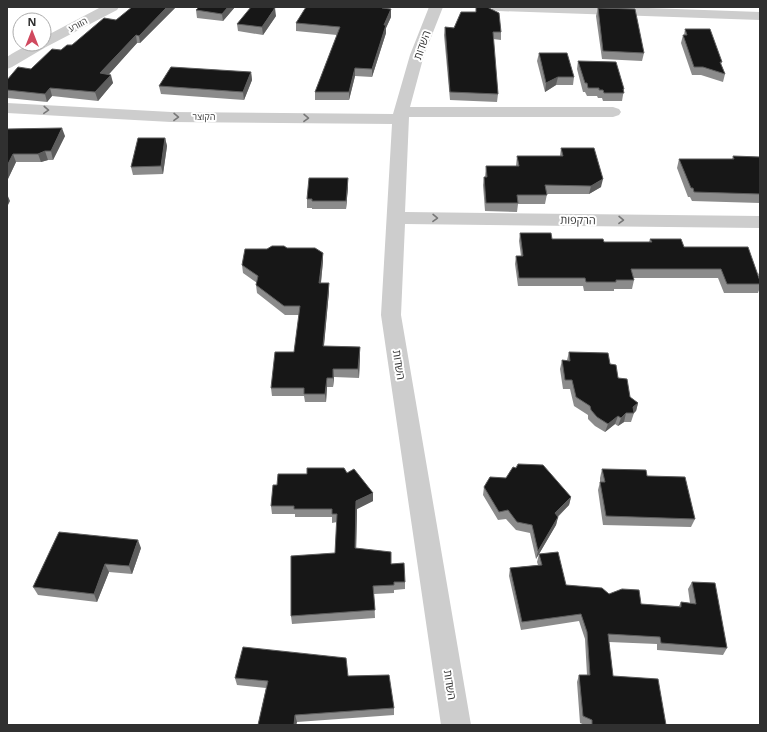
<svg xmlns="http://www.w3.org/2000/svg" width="767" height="732" viewBox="0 0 767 732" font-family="'Open Sans','Noto Sans Hebrew',sans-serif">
  <rect width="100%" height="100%" fill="#fff"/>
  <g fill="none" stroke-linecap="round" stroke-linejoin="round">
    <path fill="#cdcdcd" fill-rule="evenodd" d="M 101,7 L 119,7 L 117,10 L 46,47 L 12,67 L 7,69 L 7,57 C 21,48 27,44 44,44 L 44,37 Z
      M 429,7 L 443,7 L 424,55 L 410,107 L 613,107 L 619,109 L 621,112 L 619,115 L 613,117 L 409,117 L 405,212 L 760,216 L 760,228 L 405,224 L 401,315 L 471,725 L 441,725 L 381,315 L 392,124 L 171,122 L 7,113 L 7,103 L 171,112 L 393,114 L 410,55 Z
      M 491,7 L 620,7 L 760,12 L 760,20 L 498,11 L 493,10 Z"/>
  </g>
  <path fill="#8b8b8b" d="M 176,7 L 140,43 L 137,43 L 109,74 L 113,83 L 98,101 L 52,96 L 47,102 L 7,98 L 7,90 L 31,69 L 61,50 L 72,45 L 116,20 Z
    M 199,7 L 235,7 L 223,21 L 197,18 L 196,10 Z
    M 598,8 L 644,53 L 642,61 L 602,59 L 596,16 Z
    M 386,9 L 391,9 L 391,17 L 386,28 L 386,33 L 372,77 L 355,76 L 349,100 L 315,100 L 315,92 L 337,35 L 296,31 L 296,23 Z
    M 276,16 L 263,35 L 238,31 L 237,24 Z
    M 445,27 L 501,32 L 501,40 L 493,39 L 498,94 L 497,102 L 450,100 L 444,35 Z
    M 685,29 L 722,62 L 721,64 L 725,74 L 723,82 L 701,75 L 692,75 L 681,43 L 683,35 L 684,35 Z
    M 539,53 L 574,77 L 573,85 L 556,85 L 545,92 L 537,61 Z
    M 578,61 L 624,89 L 622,101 L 603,101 L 602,98 L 598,98 L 597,96 L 587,96 L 585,92 L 583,92 L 577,69 Z
    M 251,72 L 252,80 L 244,100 L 161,94 L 159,86 Z
    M 7,129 L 65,136 L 53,160 L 48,160 L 41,162 L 16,162 L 7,181 Z
    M 165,138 L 167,146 L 163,174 L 133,175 L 131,167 Z
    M 561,148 L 601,187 L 589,194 L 547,194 L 545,204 L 518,204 L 517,212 L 485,211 L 483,185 L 484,177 L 485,177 L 486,166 L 516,166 L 517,156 L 560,156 Z
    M 733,156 L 760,157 L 760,203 L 692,201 L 690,197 L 688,197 L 677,168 L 679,159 L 732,159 Z
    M 348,187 L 346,209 L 312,209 L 312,208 L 307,208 L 307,199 Z
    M 520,233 L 552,239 L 604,242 L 649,242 L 650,239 L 684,247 L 760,281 L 760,287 L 758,293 L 724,293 L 718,278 L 633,278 L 634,280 L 632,289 L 614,289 L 614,291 L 584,291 L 583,286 L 518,286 L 515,264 L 516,256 L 521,256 L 519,241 Z
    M 267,249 L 323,261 L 321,283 L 329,291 L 324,346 L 360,347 L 360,356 L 359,378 L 334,377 L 333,387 L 327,387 L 326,402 L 305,402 L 304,396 L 272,396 L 271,388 L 294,352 L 299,315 L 285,315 L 257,293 L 256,285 L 257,283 L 243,273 L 242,265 Z
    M 760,270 L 760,276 L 758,275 Z
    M 569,352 L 610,364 L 630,397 L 638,403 L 636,411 L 634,413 L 631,422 L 624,422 L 618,426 L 615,424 L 605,432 L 595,426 L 588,419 L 588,415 L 574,406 L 570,389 L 563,389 L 560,369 L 562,360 L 567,360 Z
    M 516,468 L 571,497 L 569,505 L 558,517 L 556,525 L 539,554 L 566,585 L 609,594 L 641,604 L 679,606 L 681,602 L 690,603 L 688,589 L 692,582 L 727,648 L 723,655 L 657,650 L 657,644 L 609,642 L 613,676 L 666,725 L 585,725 L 580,723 L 577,682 L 579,675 L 587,675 L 585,639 L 579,621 L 521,630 L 509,576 L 510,568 L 538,565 L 537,562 L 539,554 L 536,559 L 530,533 L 516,530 L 506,519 L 498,520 L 483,495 L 484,487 L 506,478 Z
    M 602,469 L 647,476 L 695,519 L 691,527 L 603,525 L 598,490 L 600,482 L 600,478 Z
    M 347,473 L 373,493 L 373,501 L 357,509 L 356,548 L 391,564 L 405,582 L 405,589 L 394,590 L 394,593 L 374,594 L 375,618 L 292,624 L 291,616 L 335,553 L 337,522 L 332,523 L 332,517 L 295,517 L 295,514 L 272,514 L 271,506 L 277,485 L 307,474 Z
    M 141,548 L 132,574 L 109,572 L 97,602 L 38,595 L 33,587 Z
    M 348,676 L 394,708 L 394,715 L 297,722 L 296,725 L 258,725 L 266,688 L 237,685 L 235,678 Z"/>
  <path fill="#5d5d5d" d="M 167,7 L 176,7 L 140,43 L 139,36 Z
    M 228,7 L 235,7 L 223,21 L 222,14 Z
    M 383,7 L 388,7 L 382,16 L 382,8 Z
    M 275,8 L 276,16 L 263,35 L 262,27 Z
    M 391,9 L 391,17 L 386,28 L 386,33 L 372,77 L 372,69 L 384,25 Z
    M 136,35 L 137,43 L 102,82 L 100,73 Z
    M 355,68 L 355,76 L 349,100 L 349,92 Z
    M 251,72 L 252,80 L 244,100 L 243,92 Z
    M 111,75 L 113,83 L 98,101 L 95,92 Z
    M 558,77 L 556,85 L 545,92 L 546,83 Z
    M 50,88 L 52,96 L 47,102 L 45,94 Z
    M 62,128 L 65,136 L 53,160 L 51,151 Z
    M 165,138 L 167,146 L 163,174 L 161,166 Z
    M 45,151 L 48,160 L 41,162 L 38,154 Z
    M 13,154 L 16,162 L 7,181 L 7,166 Z
    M 348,178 L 348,187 L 346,209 L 346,201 Z
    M 603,179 L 601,187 L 589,194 L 591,186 Z
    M 7,194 L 10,201 L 7,207 Z
    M 323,253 L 323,261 L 320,291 L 319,283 Z
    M 329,283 L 329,291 L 323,355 L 323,346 Z
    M 360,347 L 360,356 L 359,378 L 358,369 Z
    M 333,369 L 334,377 L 333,387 Z
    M 327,378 L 327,387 L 326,402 L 325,394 Z
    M 638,403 L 636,411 L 633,413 L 633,407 Z
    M 626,413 L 624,422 L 618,426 L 621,418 Z
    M 618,416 L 615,424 L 605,432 L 608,424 Z
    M 373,493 L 373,501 L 357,509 L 356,556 L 356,501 Z
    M 571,497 L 569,505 L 553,521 L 555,513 Z
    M 558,517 L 556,525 L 536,559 L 538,551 Z
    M 138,540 L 141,548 L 132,574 L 129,566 Z
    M 105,564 L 109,572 L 97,602 L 94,594 Z
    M 295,715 L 297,722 L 296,725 L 294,725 Z"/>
  <path fill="#171717" stroke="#5d5d5d" d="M 132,7 L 167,7 L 139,36 L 136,35 L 100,73 L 111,75 L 95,92 L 50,88 L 45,94 L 7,90 L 7,80 L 18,67 L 31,69 L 52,49 L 61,50 L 67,45 L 72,45 L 104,18 L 116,20 Z
    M 199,7 L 228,7 L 222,14 L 196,10 Z
    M 251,7 L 269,7 L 275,8 L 262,27 L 237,24 Z
    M 306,7 L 383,7 L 382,8 L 391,9 L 384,25 L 386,25 L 372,69 L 355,68 L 349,92 L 315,92 L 340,27 L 296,23 Z
    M 476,7 L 487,7 L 499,13 L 501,32 L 493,32 L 498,94 L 450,92 L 445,27 L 454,28 L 461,12 L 476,12 Z
    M 598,8 L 635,9 L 644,53 L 603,51 Z
    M 685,29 L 710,29 L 722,62 L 720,62 L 725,74 L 703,67 L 694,67 L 683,35 L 687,35 Z
    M 539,53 L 567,53 L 574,77 L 558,77 L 546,83 Z
    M 578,61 L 616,62 L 624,89 L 623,89 L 624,93 L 604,93 L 603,90 L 599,90 L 599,88 L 588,88 L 587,83 L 585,83 Z
    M 171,67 L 251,72 L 243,92 L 159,86 Z
    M 62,128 L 51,151 L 45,151 L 38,154 L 13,154 L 7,166 L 7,129 Z
    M 138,138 L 165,138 L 161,166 L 131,167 Z
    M 561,148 L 594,148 L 603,179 L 591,186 L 545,185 L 547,195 L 517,195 L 518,203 L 486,203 L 484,177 L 487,177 L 486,166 L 519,166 L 517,156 L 563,156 Z
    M 733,156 L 760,157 L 760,194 L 694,192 L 693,188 L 691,188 L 679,159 L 734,159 Z
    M 309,178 L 348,178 L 346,201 L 312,201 L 312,199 L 307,199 Z
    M 520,233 L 551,233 L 552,239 L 603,239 L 604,242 L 652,242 L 650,239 L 681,239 L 684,247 L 748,247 L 760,281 L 760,284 L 727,284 L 721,269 L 631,269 L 634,280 L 616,280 L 616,282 L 586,282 L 585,278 L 519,278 L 516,256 L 523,256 Z
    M 272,246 L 284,246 L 287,248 L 315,248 L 323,253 L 319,283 L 329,283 L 323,346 L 360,347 L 358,369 L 333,369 L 333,378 L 327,378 L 325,394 L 304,394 L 304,388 L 271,388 L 275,352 L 294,352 L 300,306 L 284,306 L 256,285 L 258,276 L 242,265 L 245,249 L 267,249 Z
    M 569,352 L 608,353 L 610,364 L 616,365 L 618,378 L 627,379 L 630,397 L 638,403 L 633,407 L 634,413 L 626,413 L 621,418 L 618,416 L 608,424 L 597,417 L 591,410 L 590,406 L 576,397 L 572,380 L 565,380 L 562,360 L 570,361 Z
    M 518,464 L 543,465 L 571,497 L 555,513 L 558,517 L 538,551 L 532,525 L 517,522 L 508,510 L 499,512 L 484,487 L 490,477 L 506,478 L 513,467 L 516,468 Z
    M 307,468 L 344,468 L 347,473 L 354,469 L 373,493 L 356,501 L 355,548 L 391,552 L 391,564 L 404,563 L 405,582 L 394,582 L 394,585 L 373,586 L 375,610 L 291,616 L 291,556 L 335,553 L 337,514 L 332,514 L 332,509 L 294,509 L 294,506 L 271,506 L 273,485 L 277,485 L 278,474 L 307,474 Z
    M 602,469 L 646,470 L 647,476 L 685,477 L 695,519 L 606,516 L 600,482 L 605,482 Z
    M 59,532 L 138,540 L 129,566 L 105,564 L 94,594 L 33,587 Z
    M 558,552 L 566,585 L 602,588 L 609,594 L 622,589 L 639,590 L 641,604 L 681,607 L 681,602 L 696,604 L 692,582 L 715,583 L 727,648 L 661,643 L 660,637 L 608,634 L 613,676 L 658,679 L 666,725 L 592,725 L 592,720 L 583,716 L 579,675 L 590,675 L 587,632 L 581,614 L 522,622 L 510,568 L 542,565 L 539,554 Z
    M 243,647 L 346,658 L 348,676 L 389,675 L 394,708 L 295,715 L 294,725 L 258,725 L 268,681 L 235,678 Z"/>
  <defs><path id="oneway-chevron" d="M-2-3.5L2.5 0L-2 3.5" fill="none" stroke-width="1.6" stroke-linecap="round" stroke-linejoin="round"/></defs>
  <g stroke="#777">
    <use href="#oneway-chevron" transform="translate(46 110) rotate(3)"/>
    <use href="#oneway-chevron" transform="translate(176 117) rotate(1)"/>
    <use href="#oneway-chevron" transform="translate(306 118) rotate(1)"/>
    <use href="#oneway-chevron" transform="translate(435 218) rotate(1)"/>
    <use href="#oneway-chevron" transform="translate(621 220) rotate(1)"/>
  </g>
  <g text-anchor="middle" stroke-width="4" stroke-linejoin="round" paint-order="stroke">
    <g font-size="9" fill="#303030" stroke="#fff">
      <text transform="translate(78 25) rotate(-28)" y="3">הזורע</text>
      <text transform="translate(204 117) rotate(1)" y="3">הקוצר</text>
    </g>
    <g font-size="11" fill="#303030" stroke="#fff">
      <text transform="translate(422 45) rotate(-70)" y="4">השדות</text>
      <text transform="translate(578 220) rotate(1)" y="4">הרקפות</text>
      <text transform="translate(399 365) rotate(81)" y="4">השדות</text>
      <text transform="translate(450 685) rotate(81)" y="4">השדות</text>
    </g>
  </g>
  <rect width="767" height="732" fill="none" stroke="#303030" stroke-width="16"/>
  <g transform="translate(32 32)"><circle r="19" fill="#ffffff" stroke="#acacac"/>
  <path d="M0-3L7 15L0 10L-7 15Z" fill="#d0495f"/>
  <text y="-6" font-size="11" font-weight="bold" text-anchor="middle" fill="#303030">N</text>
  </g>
</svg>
